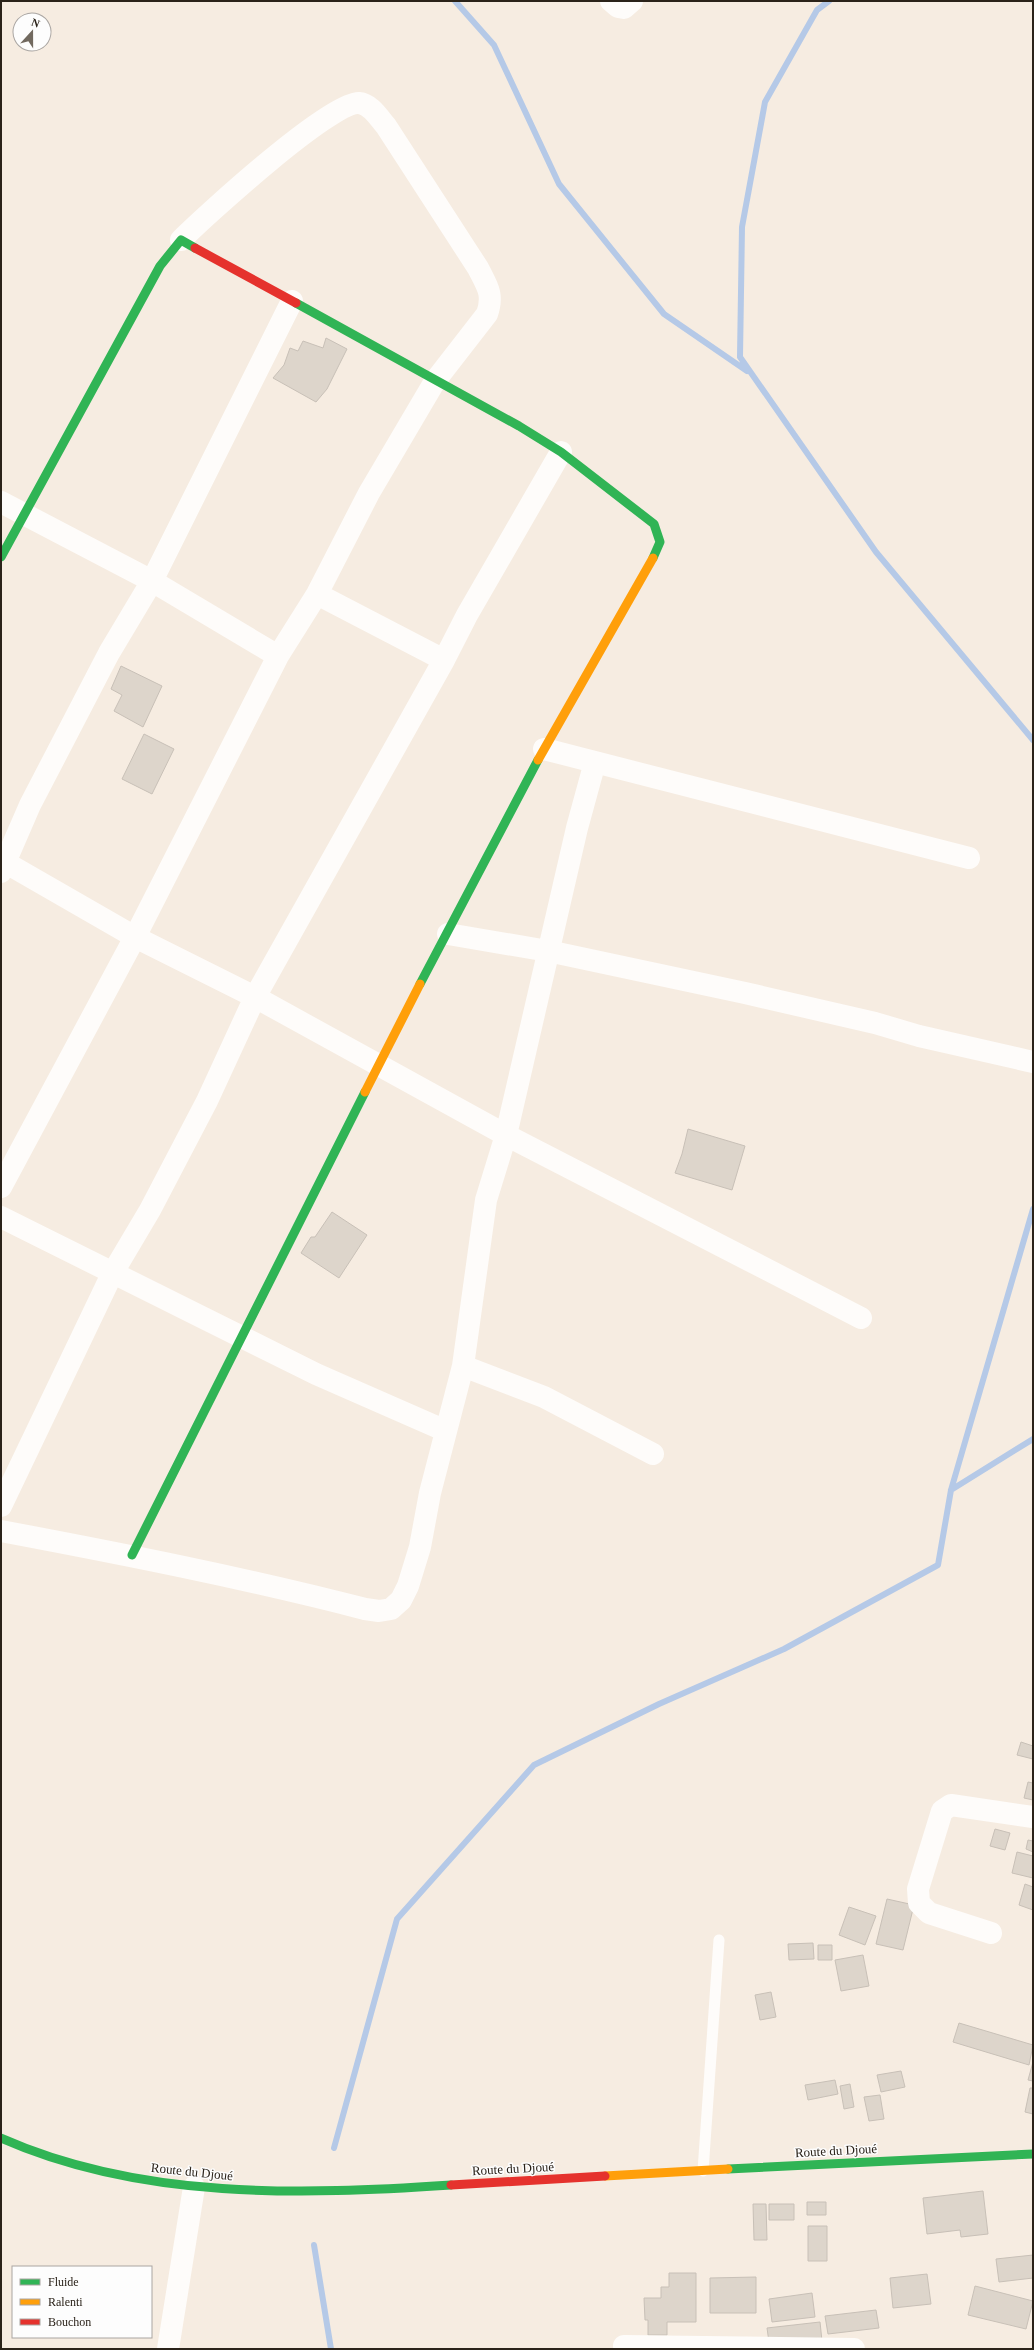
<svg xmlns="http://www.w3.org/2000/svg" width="1034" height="2350" viewBox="0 0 1034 2350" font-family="Georgia,serif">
  <rect width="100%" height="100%" fill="#f6ece1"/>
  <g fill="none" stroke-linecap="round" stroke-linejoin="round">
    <path stroke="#b5c9e7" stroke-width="6" d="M 455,1 L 494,45 L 559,184 L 664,314 L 747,371
      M 829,1 L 817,10 L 765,102 L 742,227 L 740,357 L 876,552 L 1033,740
      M 951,1490 L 1033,1439
      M 334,2148 L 397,1919 L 534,1765 L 659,1704 L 784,1649 L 938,1565 L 951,1490 L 1033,1209
      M 314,2245 L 331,2349"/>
  </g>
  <path fill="#ddd5cb" stroke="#c8c0b7" d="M 326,338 L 347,349 L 327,389 L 316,402 L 273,378 L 284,365 L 290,348 L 298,351 L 303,341 L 323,348 Z
    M 121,666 L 162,686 L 143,727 L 114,711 L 122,695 L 111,689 Z
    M 144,734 L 174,749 L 152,794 L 122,779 Z
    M 688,1129 L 745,1146 L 732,1190 L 675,1173 L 682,1154 Z
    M 332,1212 L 367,1235 L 339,1278 L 301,1253 L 311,1237 L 315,1237 Z
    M 1021,1742 L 1033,1746 L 1033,1759 L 1017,1755 Z
    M 1028,1782 L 1033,1783 L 1033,1800 L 1024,1798 Z
    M 995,1829 L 1010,1833 L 1005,1850 L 990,1846 Z
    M 1028,1840 L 1033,1841 L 1033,1852 L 1026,1849 Z
    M 1017,1852 L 1033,1856 L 1033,1878 L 1012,1873 Z
    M 1025,1884 L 1033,1887 L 1033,1910 L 1019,1905 Z
    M 887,1899 L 914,1905 L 903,1950 L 876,1944 Z
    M 849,1907 L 876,1916 L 865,1945 L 839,1935 Z
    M 813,1943 L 814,1959 L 789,1960 L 788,1944 Z
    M 818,1945 L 832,1945 L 832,1960 L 818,1960 Z
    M 863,1955 L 869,1986 L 841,1991 L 835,1960 Z
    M 771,1992 L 776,2017 L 760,2020 L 755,1995 Z
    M 959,2023 L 1033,2045 L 1029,2065 L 953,2042 Z
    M 1033,2062 L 1033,2081 L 1028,2080 Z
    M 901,2071 L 905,2087 L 881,2092 L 877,2075 Z
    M 835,2080 L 838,2094 L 808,2100 L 805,2085 Z
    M 850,2084 L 854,2107 L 844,2109 L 840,2086 Z
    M 1030,2088 L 1033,2088 L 1033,2114 L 1025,2112 Z
    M 880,2095 L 884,2119 L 869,2121 L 864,2097 Z
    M 983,2191 L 988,2234 L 961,2237 L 960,2230 L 927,2234 L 923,2198 Z
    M 807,2202 L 826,2202 L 826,2215 L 807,2215 Z
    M 753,2204 L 766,2204 L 767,2240 L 754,2240 Z
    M 769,2204 L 794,2204 L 794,2220 L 769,2220 Z
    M 808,2226 L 827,2226 L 827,2261 L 808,2261 Z
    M 1033,2255 L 1033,2278 L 999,2282 L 996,2259 Z
    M 669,2273 L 696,2273 L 696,2322 L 667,2322 L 667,2335 L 648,2335 L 648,2320 L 645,2320 L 644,2298 L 661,2298 L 661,2287 L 669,2287 Z
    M 927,2274 L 931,2304 L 893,2308 L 890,2278 Z
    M 756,2277 L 756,2313 L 710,2313 L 710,2278 Z
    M 975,2286 L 1033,2301 L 1026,2329 L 968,2315 Z
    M 812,2293 L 815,2317 L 772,2322 L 769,2299 Z
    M 876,2310 L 879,2328 L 828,2334 L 825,2316 Z
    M 820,2322 L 822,2341 L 769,2342 L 767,2328 Z"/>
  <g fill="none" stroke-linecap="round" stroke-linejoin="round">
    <path stroke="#fefcfa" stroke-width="11" d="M 703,2171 L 719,1940"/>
    <path stroke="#fefcfa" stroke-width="22" d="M 611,1 L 618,7 L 624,8 L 632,1
      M 1,502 L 152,581 L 278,656
      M 317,594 L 444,660
      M 544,749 L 969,858
      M 1,860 L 135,937 L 255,997 L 506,1135 L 861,1318
      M 1,872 L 30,805 L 109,653 L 152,581 L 292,301
      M 448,934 L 548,951 L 745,993 L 875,1023 L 919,1036 L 1033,1062
      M 1,1187 L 135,937 L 278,656 L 317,594 L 369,493 L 435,381 L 487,314 C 494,294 487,286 478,268 L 386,126 C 379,118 371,104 359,103 C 331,101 205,216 181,240
      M 1,1217 L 316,1374 L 446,1431
      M 463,1366 L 544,1397 L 653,1454
      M 1,1506 L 112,1274 L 150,1210 L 207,1101 L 255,997 L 444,660 L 467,615 L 561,452
      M 1,1531 C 123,1554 245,1578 365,1609 L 379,1611 L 391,1609 L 401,1600 L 408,1586 L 420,1547 L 430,1493 L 463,1366 L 486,1200 L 506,1135 L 577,828 L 595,762
      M 991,1933 L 929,1913 L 919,1903 L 918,1889 L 942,1811 L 951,1805 L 1033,1817
      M 624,2346 L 854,2349
      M 168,2349 L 194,2187"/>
    <path stroke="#30b455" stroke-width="9" d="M 296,303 L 519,426 L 561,452 L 654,524 L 660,542 L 653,558
      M 1,557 L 160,266 L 181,240 L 195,248
      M 420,984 L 538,760
      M 132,1555 L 365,1092
      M 1,2138 C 141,2200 301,2195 451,2185
      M 728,2169 L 1033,2154"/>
    <path stroke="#ff9f0a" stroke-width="9" d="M 538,760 L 653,558
      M 365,1092 L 420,984
      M 605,2176 L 728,2169"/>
    <path stroke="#e5322d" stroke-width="9" d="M 195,248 L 296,303
      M 451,2185 L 605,2176"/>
  </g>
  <g text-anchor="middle" stroke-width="3" stroke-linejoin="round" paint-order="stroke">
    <g font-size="13" fill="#2a2219" stroke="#fdfdfd">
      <text transform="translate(836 2150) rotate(-3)" y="5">Route du Djoué</text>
      <text transform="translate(513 2168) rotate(-3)" y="5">Route du Djoué</text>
      <text transform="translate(192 2171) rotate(6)" y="5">Route du Djoué</text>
    </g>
  </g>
  <rect width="1034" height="2350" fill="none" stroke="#2a2219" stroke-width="4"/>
  <rect x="12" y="2266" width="140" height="72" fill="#fdfdfd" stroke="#a9a5a2"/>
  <rect x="20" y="2279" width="20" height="6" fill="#30b455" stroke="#a9a5a2"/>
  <text x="48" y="2286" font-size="12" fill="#2a2219">Fluide</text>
  <rect x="20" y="2299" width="20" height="6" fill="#ff9f0a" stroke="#a9a5a2"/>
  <text x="48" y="2306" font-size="12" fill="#2a2219">Ralenti</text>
  <rect x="20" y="2319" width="20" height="6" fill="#e5322d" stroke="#a9a5a2"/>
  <text x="48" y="2326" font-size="12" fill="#2a2219">Bouchon</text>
  <g transform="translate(32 32) rotate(21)"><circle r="19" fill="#fdfdfd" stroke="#a9a5a2"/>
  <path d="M0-3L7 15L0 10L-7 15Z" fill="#71695f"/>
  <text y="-6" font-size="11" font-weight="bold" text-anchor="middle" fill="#2a2219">N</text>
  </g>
</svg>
